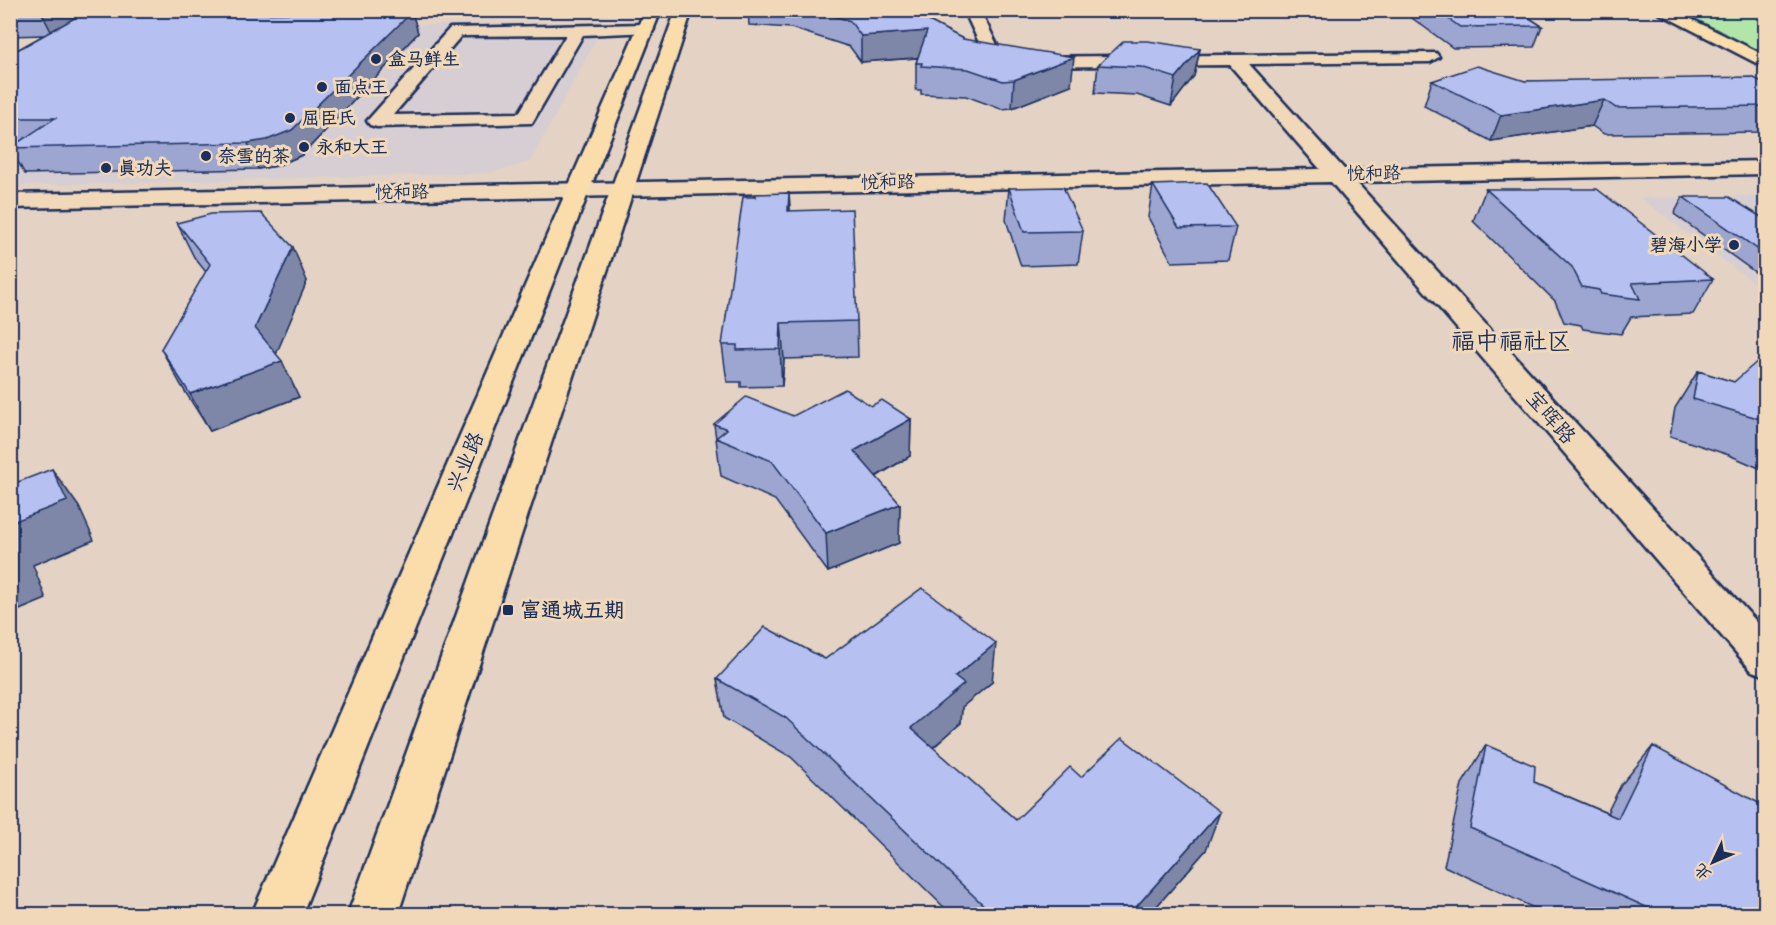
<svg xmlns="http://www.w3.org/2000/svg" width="1776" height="925" viewBox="0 0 1776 925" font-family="'Indie Flower','LXGW WenKai TC',sans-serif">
  <rect width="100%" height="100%" fill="#e4d3c4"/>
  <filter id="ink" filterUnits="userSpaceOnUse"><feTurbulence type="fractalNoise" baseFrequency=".0167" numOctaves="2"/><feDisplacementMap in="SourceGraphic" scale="12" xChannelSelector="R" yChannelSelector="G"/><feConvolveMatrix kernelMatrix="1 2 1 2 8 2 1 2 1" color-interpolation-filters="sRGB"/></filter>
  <g filter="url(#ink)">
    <path fill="#d6ced2" d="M 605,23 L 530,162 L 489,173 L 11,186 L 10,151 L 192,28 Z
      M 1765,196 L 1765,291 L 1640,198 Z"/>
    <path fill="#b2e6a8" stroke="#668a83" stroke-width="1.5" d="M 1676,11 L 1765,11 L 1765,54 Z"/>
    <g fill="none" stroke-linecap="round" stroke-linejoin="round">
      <defs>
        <path id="minor" d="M 964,10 L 980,10 L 1003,57 L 1436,53 L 1439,57 L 1430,62 L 1249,64 L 1344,169 L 1766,161 L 1766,174 L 1356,182 L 1766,632 L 1766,676 L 1752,671 L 1331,182 L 10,208 L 10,194 L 1320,169 L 1230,65 L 997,67 L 988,62 Z
          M 646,24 L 654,29 L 652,32 L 583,35 L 532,123 L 377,127 L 370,125 L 367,121 L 450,28 ZM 566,35 L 519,113 L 393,115 L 461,36 Z"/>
        <path id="major" d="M 645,10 L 661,10 L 302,914 L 252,914 Z
          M 676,10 L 692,10 L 398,914 L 348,914 Z"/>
        <path id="highway" d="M 1653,10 L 1673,10 L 1766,56 L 1766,68 Z"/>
      </defs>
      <use href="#minor" stroke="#1b2f5e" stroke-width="5"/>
      <use href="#major" stroke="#1b2f5e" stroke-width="5"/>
      <use href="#highway" stroke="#1b2f5e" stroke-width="5"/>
      <use href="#minor" fill="#f0d8b8" fill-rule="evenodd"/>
      <use href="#major" fill="#faddab" fill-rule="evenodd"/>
      <use href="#highway" fill="#faddab" fill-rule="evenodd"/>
    </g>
    <path fill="#9da6d0" stroke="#1b2f5e" stroke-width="1.5" d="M 10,10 L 272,10 L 269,13 L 412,12 L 418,33 L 302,155 L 277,166 L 258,169 L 25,174 L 10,148 L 16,144 L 10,144 L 10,54 L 44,35 L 10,36 Z
      M 748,10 L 908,10 L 963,39 L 1071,85 L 1012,108 L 1001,109 L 966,96 L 921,94 L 921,90 L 916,90 L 916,63 L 918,58 L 861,62 L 850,47 L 791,28 L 749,25 Z
      M 1401,10 L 1517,10 L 1542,26 L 1534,47 L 1453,48 Z
      M 1200,49 L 1194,76 L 1171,106 L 1137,95 L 1095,93 L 1098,65 Z
      M 1432,81 L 1525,81 L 1766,84 L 1766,132 L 1604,134 L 1592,126 L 1491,141 L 1424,106 Z
      M 1153,185 L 1236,227 L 1228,260 L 1172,262 L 1148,217 Z
      M 1009,188 L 1083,231 L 1078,264 L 1021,266 L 1006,220 Z
      M 1486,189 L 1713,279 L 1693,314 L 1631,317 L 1621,334 L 1583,329 L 1581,325 L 1564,322 L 1555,301 L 1473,221 Z
      M 789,193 L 790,211 L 857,321 L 858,357 L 784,359 L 782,386 L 741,387 L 741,382 L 727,382 L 722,345 L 755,197 Z
      M 1683,197 L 1766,220 L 1766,280 L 1674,214 Z
      M 177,223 L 307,281 L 276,354 L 299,397 L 210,431 L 181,385 L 161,349 L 206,272 L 194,257 Z
      M 1766,361 L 1766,471 L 1729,455 L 1670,436 L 1675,408 L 1698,371 L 1734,382 Z
      M 871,406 L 911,419 L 910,456 L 876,477 L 900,504 L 899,543 L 828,572 L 775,500 L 721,476 L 714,424 L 793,416 Z
      M 825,659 L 992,682 L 962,707 L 961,723 L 933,748 L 1016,820 L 1081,777 L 1206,850 L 1149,915 L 952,915 L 791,757 L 724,718 L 717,679 Z
      M 1486,745 L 1534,782 L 1607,813 L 1621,785 L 1653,746 L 1766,915 L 1549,915 L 1444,866 L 1462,784 Z"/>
    <path fill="#7f87a9" stroke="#1b2f5e" stroke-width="1.5" d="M 40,10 L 97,10 L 53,35 Z
      M 236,10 L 272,10 L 239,35 L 231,14 Z
      M 412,12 L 418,33 L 302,155 L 277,166 L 258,169 L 248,143 Z
      M 927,31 L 926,57 L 861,62 L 861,36 Z
      M 1200,49 L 1194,76 L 1171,106 L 1176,78 Z
      M 1074,57 L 1071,85 L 1012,108 L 1014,80 Z
      M 1604,100 L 1592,126 L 1491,141 L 1501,115 Z
      M 789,193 L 791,226 L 788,211 Z
      M 293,247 L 307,281 L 272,364 L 255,328 Z
      M 781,323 L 784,359 L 782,386 L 780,349 Z
      M 282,361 L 299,397 L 210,431 L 190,394 Z
      M 911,419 L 910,456 L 855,489 L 854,451 Z
      M 52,469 L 79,507 L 94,540 L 33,565 L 46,599 L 10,614 L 10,523 Z
      M 900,504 L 899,543 L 828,572 L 826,533 Z
      M 996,643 L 992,682 L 962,707 L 961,723 L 910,767 L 911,728 L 955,677 Z
      M 1220,812 L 1206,850 L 1149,915 L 1129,915 Z"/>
    <path fill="#b6c1f2" stroke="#1b2f5e" stroke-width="1.5" d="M 89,10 L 236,10 L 231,14 L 412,12 L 292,130 L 267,140 L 248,143 L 10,148 L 55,118 L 10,118 L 10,54 Z
      M 815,10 L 908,10 L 963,39 L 1074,57 L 1014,80 L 1003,81 L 968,69 L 921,66 L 922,63 L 916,63 L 927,31 L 861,36 L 850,21 Z
      M 1436,10 L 1517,10 L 1542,26 L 1460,27 Z
      M 1124,41 L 1148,41 L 1200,49 L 1176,78 L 1141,67 L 1098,65 Z
      M 1477,66 L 1525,81 L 1752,77 L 1766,84 L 1766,106 L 1616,108 L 1604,100 L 1501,115 L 1432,81 Z
      M 1207,183 L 1236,227 L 1179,228 L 1153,185 Z
      M 1063,187 L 1083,231 L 1024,232 L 1009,188 Z
      M 1486,189 L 1597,189 L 1713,279 L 1632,283 L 1640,299 L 1601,294 L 1599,290 L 1582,287 L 1572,267 Z
      M 789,193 L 788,211 L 852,209 L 857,321 L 781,323 L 780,349 L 737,350 L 737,345 L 722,345 L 743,197 L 755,197 L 755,194 Z
      M 1683,197 L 1729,197 L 1766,220 L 1766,255 Z
      M 261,213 L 293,247 L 255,328 L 282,361 L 190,394 L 161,349 L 210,264 L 177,223 L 211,214 Z
      M 1760,359 L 1766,361 L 1766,422 L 1754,417 L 1693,399 L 1698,371 L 1734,382 Z
      M 845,389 L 871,406 L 882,400 L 911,419 L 854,451 L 900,504 L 826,533 L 772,461 L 716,438 L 727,429 L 714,424 L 746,397 L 793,416 Z
      M 52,469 L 67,501 L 10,523 L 10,485 Z
      M 10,546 L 15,560 L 10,562 Z
      M 922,588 L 996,643 L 955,677 L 964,684 L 911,728 L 1016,820 L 1070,767 L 1081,777 L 1122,738 L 1220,812 L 1129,915 L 994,915 L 786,718 L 717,679 L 765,627 L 825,659 Z
      M 1486,745 L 1535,766 L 1534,782 L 1618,818 L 1653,746 L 1766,807 L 1766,915 L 1664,915 L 1470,828 Z"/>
  </g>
  <g fill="#1b2f5e" stroke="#f0d8b8" stroke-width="2">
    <circle cx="376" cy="59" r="6"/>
    <circle cx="322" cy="87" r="6"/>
    <circle cx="290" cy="118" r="6"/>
    <circle cx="304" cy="147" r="6"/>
    <circle cx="206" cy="156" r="6"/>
    <circle cx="106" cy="168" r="6"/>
    <circle cx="1734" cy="245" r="6"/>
    <rect x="502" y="604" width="12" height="12" rx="3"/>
  </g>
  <g text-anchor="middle" stroke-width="6" stroke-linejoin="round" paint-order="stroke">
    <g font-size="18" font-weight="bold" fill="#1b2f5e" stroke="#f0d8b8" text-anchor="start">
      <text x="388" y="65">盒马鲜生</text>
      <text x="334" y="93">面点王</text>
      <text x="302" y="124">屈臣氏</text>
      <text x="316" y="153">永和大王</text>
      <text x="218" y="162">奈雪的茶</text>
      <text x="118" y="174">真功夫</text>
      <text x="1722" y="251" text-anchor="end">碧海小学</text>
    </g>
    <g font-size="18" fill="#1b2f5e" stroke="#f0d8b8">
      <text transform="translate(1374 173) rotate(-1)" y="6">悦和路</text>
      <text transform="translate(888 182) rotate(-1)" y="6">悦和路</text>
      <text transform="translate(402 192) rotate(-1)" y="6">悦和路</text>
    </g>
    <g font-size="21" fill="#1b2f5e" stroke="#f0d8b8">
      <text transform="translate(1551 417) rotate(49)" y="7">宝晖路</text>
      <text transform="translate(465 462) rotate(-67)" y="7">兴业路</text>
    </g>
    <g font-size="21" font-weight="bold" fill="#1b2f5e" stroke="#f0d8b8" text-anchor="start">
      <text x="520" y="617">富通城五期</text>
    </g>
    <g font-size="24" fill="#1b2f5e" stroke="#f0d8b8">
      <text x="1511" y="349">福中福社区</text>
    </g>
  </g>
  <rect width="1776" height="925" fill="none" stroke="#f0d8b8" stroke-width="36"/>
  <rect x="18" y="18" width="1740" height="889" fill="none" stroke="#1b2f5e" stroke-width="2" filter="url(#ink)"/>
  <g transform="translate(1713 862) rotate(226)" stroke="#f0d8b8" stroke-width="4.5" paint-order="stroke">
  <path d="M0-4.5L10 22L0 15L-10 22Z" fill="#1b2f5e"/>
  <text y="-9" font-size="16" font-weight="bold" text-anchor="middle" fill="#1b2f5e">北</text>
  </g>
</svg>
